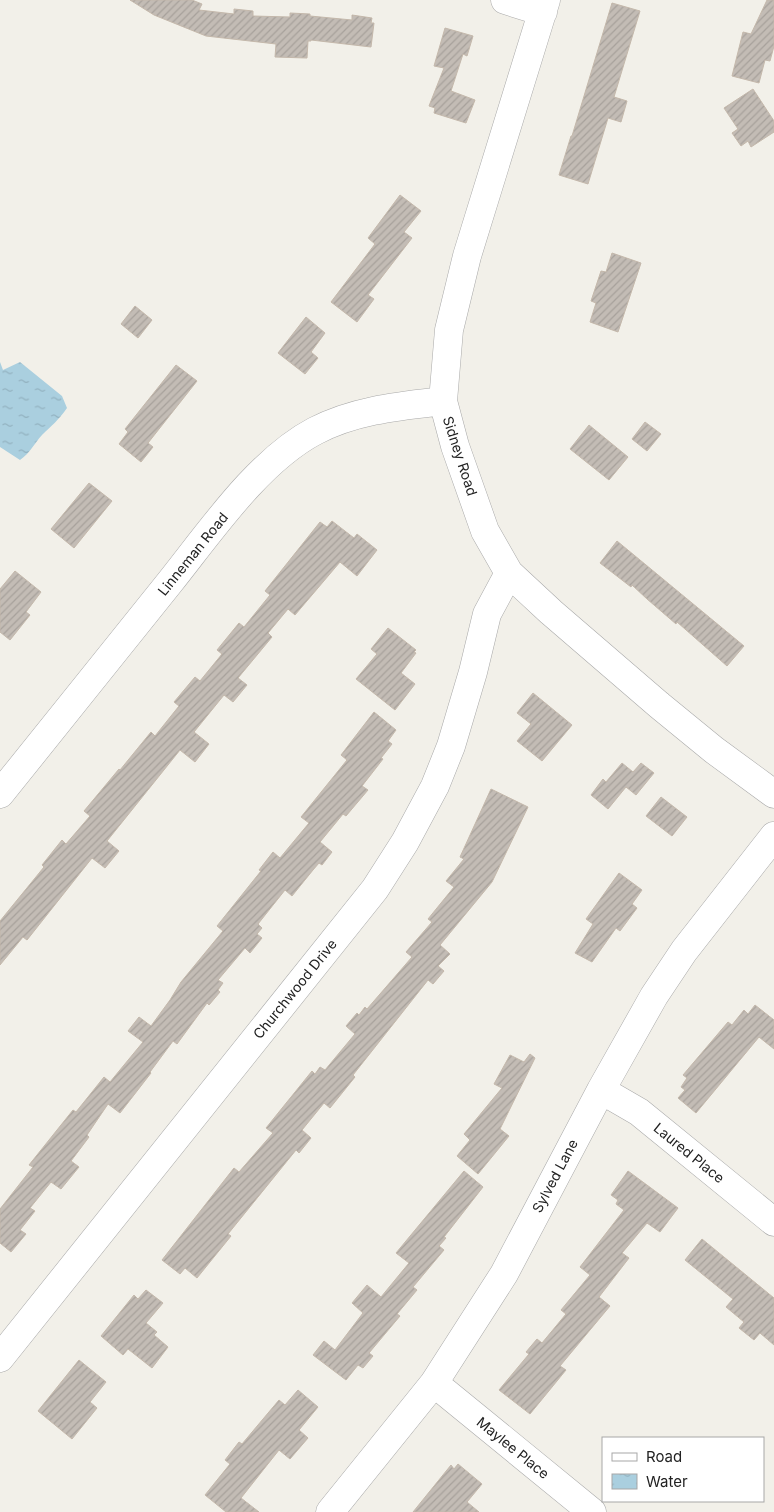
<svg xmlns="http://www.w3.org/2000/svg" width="774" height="1512" viewBox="0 0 774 1512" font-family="Inter,sans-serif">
  <defs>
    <pattern id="water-ripples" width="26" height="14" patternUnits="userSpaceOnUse" patternTransform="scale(1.25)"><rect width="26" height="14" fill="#aacfdf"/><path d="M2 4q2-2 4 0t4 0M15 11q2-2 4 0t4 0" fill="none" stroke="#92b1bf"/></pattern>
    <pattern id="building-hatch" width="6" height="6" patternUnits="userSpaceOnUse" patternTransform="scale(1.25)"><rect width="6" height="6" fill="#c3bcb5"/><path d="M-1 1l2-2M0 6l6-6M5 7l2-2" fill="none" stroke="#a7a19b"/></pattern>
  </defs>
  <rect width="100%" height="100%" fill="#f2f0e9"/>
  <path fill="url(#water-ripples)" d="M 0,362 L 3,370 L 20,362 L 62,396 L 67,408 C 58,421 52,425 42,435 C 34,444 30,453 20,460 L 0,447 Z"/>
  <path fill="url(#building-hatch)" stroke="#c4b8ab" d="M 130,0 L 192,0 L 202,4 L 199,10 L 234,14 L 234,9 L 253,11 L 253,16 L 290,17 L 290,13 L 310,14 L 310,16 L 352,20 L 352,15 L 372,18 L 371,23 L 374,23 L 371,47 L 311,40 L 311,41 L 308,41 L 307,58 L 275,57 L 276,44 L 206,36 L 154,15 Z
    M 767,0 L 774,0 L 774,46 L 770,61 L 765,60 L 759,83 L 732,76 L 743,32 L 751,34 Z
    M 612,3 L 640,11 L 614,97 L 627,101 L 621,122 L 608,118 L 588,184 L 559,175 L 571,136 L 572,136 Z
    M 445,28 L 473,36 L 467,56 L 463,54 L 451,91 L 475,100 L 466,123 L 434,113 L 435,108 L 429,106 L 444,68 L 434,66 Z
    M 753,89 L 774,121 L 774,132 L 751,147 L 748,141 L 741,146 L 732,133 L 738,129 L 724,108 Z
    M 400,195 L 421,211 L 404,232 L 412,238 L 368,295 L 374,299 L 357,322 L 331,302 L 375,244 L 368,238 Z
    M 612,253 L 641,263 L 618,332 L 590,322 L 596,303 L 591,301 L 601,271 L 606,272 Z
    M 135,306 L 152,320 L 138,338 L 121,324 Z
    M 306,317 L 325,333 L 311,352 L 318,358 L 305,374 L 278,353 Z
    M 176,365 L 197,381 L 148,443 L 153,447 L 141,462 L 119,444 L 128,432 L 125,429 Z
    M 645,422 L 661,434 L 647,451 L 632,439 Z
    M 589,425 L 628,457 L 609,480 L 570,449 Z
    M 89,483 L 112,501 L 74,548 L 51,529 Z
    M 332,521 L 354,538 L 357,534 L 377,550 L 357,576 L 340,562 L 295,615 L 288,609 L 268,633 L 272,637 L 238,678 L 247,685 L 233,702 L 224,695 L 194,732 L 209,744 L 195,762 L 180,750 L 107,841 L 119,851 L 105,868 L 92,858 L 27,940 L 23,937 L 0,965 L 0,921 L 44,867 L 42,865 L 62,840 L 66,844 L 90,816 L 84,811 L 119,769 L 120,770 L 151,732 L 155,736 L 179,706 L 174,702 L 195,677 L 200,681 L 222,654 L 217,650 L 239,623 L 244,627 L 270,595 L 265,591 L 320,522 L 327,527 Z
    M 617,541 L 744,646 L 727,666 L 677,622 L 676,624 L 647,599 L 632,585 L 631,587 L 600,563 Z
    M 15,571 L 41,592 L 26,612 L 30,615 L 10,640 L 0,632 L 0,589 Z
    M 388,628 L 416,650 L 414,652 L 416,653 L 401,673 L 415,684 L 395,710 L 356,679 L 377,654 L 371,649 Z
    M 533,693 L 572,725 L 542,761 L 517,741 L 531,724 L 517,713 Z
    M 374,712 L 396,730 L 388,741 L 392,744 L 381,758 L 383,759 L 362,786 L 368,790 L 346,816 L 343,814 L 320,842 L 332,852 L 322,865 L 319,863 L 313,870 L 292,896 L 285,890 L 258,924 L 262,928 L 257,934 L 262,938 L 250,953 L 245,948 L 218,980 L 223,983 L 218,990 L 220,992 L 209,1005 L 207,1003 L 177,1044 L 173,1041 L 150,1072 L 151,1073 L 120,1113 L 108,1104 L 87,1135 L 89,1137 L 71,1161 L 79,1167 L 61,1189 L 51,1182 L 30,1208 L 35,1211 L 20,1230 L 26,1234 L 11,1252 L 0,1243 L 0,1209 L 33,1167 L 29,1165 L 73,1110 L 76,1112 L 104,1077 L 110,1082 L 143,1042 L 128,1031 L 139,1017 L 151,1026 L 170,1000 L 181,982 L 223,931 L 217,926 L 261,871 L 259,870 L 273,852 L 280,858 L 309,823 L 301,817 L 347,760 L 341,755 Z
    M 622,763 L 633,772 L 641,763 L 654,773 L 636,795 L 626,787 L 608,809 L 591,795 L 603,779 L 606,782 Z
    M 491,789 L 528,807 L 492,882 L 440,945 L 450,954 L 438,966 L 444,971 L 433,984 L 428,980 L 353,1075 L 355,1077 L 330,1108 L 324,1103 L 302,1130 L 311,1138 L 299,1153 L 296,1150 L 228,1234 L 231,1236 L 197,1278 L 185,1268 L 180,1274 L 162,1260 L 234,1168 L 239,1172 L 273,1133 L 266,1128 L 312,1071 L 315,1074 L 320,1067 L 325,1070 L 355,1034 L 346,1026 L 357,1013 L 359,1015 L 365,1007 L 367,1009 L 412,957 L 406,952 L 432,922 L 428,919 L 454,887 L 446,881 L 464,859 L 460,857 Z
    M 661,797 L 687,817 L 672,836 L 646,816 Z
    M 619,873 L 642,890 L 632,904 L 637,908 L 620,931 L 616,928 L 592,962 L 575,953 L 593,924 L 586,919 Z
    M 755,1005 L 774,1020 L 774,1049 L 759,1037 L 696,1113 L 678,1098 L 685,1090 L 681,1087 L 687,1078 L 683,1075 L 728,1022 L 732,1025 L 744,1010 L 748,1014 Z
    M 530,1054 L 535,1058 L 500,1129 L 509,1136 L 478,1174 L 457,1156 L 470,1140 L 464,1134 L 502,1088 L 494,1084 L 510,1055 L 524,1062 Z
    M 464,1171 L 483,1187 L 444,1237 L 446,1238 L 439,1246 L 444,1250 L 413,1287 L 417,1290 L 397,1314 L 400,1316 L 369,1353 L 373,1356 L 363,1368 L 358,1365 L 346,1380 L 313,1355 L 324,1341 L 335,1350 L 363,1313 L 352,1303 L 367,1285 L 381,1297 L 409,1263 L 396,1253 Z
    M 628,1171 L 678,1208 L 660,1232 L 647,1223 L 622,1253 L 629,1258 L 599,1297 L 610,1306 L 560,1366 L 566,1370 L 530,1414 L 499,1390 L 529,1354 L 526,1352 L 537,1339 L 542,1343 L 566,1314 L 561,1310 L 590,1275 L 580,1267 L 624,1210 L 616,1204 L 618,1200 L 611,1195 Z
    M 702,1239 L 774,1298 L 774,1345 L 760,1333 L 754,1340 L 739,1328 L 744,1322 L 726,1307 L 733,1299 L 685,1260 Z
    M 146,1290 L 163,1303 L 146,1323 L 157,1332 L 154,1335 L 168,1347 L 152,1368 L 128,1349 L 123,1355 L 101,1336 L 134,1295 L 138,1299 Z
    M 79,1360 L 106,1382 L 90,1402 L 97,1408 L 72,1439 L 38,1411 Z
    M 298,1390 L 318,1407 L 299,1430 L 308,1438 L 290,1459 L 279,1450 L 241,1498 L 259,1512 L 226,1512 L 205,1495 L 230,1464 L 225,1460 L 239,1442 L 242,1444 L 279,1400 L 285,1405 Z
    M 458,1464 L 482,1484 L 467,1502 L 479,1512 L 413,1512 L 451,1465 L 454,1469 Z"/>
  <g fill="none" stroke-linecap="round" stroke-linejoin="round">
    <defs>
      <path id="minor" d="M 505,0 L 543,12
        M 546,0 L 467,256 L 449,330 L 443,401 L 455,446 L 485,531 L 509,573 L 551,612 L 659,705 L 714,750 L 774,794
        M 0,794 C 57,723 113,653 170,582 C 210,532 258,461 315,431 C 355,410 400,406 443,401
        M 601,1090 L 639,1112 L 774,1222
        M 0,1358 L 375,889 L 405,842 L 435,786 L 451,746 L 473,672 L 487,614 L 509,573
        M 434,1383 L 592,1512
        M 330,1512 L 434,1383 L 504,1274 L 601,1090 L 654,996 L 684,951 L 774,836"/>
    </defs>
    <use href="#minor" stroke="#a9a9a9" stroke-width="29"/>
    <use href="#minor" stroke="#fff" stroke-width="28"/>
  </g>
  <g text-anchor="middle" stroke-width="4" stroke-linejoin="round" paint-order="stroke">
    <g font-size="14" fill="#222" stroke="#fff">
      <text transform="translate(460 456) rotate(72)" y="5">Sidney Road</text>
      <text transform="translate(193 554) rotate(-51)" y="5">Linneman Road</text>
      <text transform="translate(295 989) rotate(-51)" y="5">Churchwood Drive</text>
      <text transform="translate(689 1153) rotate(39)" y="5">Laured Place</text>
      <text transform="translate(555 1176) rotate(-62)" y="5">Sylved Lane</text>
      <text transform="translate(513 1448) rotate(39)" y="5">Maylee Place</text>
    </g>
  </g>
  <rect x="602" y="1437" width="162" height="65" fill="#ffffff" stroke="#a7a7a7"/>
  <rect x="612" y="1453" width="25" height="8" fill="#ffffff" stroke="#a7a7a7"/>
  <text x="646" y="1462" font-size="15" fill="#222222">Road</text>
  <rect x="612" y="1474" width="25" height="15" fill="url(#water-ripples)" stroke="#a7a7a7"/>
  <text x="646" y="1487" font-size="15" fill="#222222">Water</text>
</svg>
